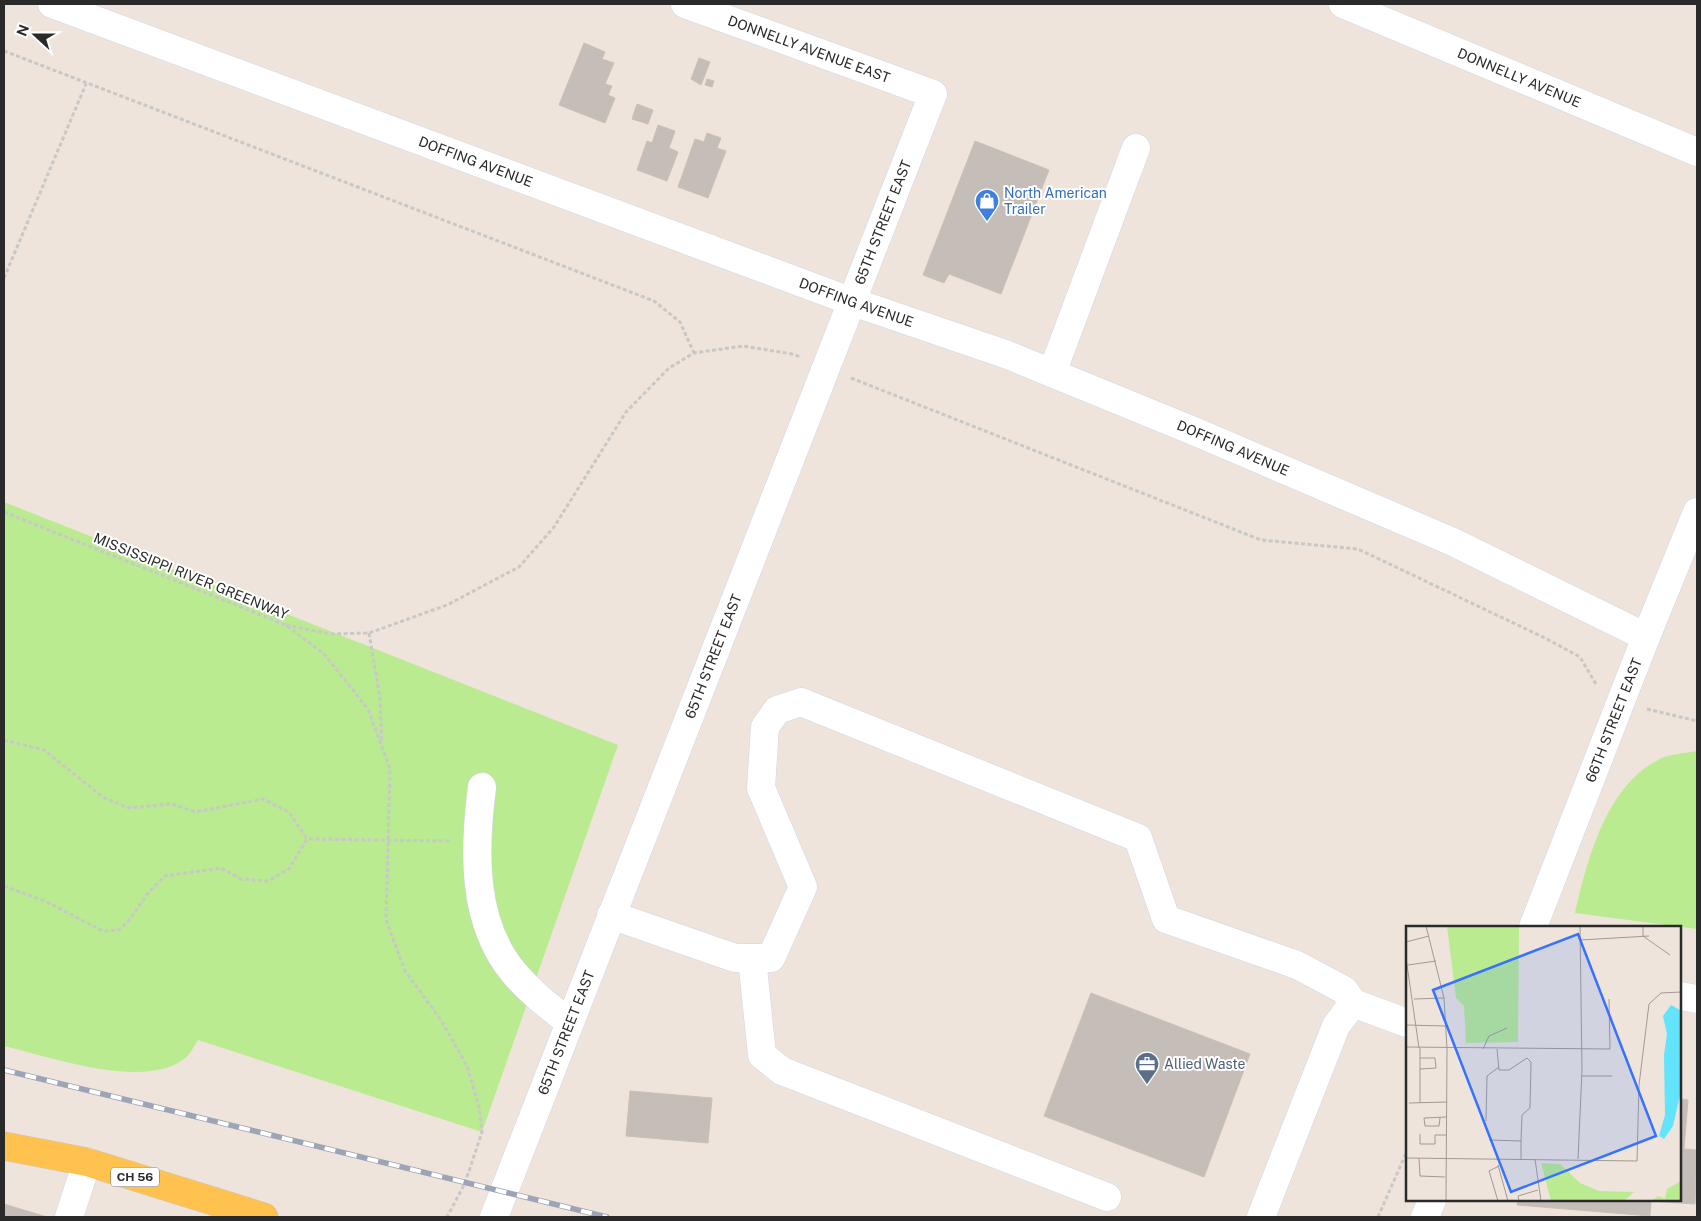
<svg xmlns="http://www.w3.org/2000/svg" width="1701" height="1221" viewBox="0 0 1701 1221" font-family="'Public Sans',sans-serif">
  <rect width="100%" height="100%" fill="#eee4db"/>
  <path fill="#baeb91" d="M 4,502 L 618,745 L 482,1132 L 198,1040 C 194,1046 190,1055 184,1059 C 144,1090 50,1057 4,1046 Z
    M 1697,751 L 1697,929 L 1575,913 C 1587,861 1606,785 1660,759 C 1670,754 1686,753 1697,751 Z"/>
  <path fill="#c5beb8" stroke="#cac0b4" d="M 584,43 L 605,52 L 602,59 L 614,63 L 605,84 L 612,86 L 608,95 L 615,98 L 605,123 L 559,105 Z
    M 699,58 L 710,62 L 701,85 L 691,79 Z
    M 707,79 L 714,81 L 712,87 L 705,85 Z
    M 637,104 L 653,110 L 648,124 L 632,119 Z
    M 658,125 L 675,131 L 669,148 L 678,152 L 667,181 L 637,170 L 647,141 L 652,143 Z
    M 707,133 L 721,138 L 717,148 L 726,151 L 708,198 L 678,187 L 695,139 L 704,142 Z
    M 975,141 L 1049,170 L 1001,294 L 949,274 L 944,283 L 923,275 Z
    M 1091,993 L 1250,1054 L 1204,1177 L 1044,1116 Z
    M 630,1091 L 712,1098 L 708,1143 L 626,1136 Z
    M 1680,1099 L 1688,1100 L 1684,1149 L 1697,1150 L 1695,1204 L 1651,1201 L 1650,1216 L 1517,1205 L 1518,1200 L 1680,1200 Z
    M 4,1204 L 47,1217 L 4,1217 Z"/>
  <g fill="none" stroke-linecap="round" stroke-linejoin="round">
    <defs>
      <g id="minor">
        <path id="s1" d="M 52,4 L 853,302 L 1008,355 L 1196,432 L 1453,542 L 1646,637"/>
        <path id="s2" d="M 1343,4 L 1697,152"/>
        <path d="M 1052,373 L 1136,148"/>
        <path d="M 482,787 C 474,849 471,923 515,974 C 531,993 550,1007 569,1022"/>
        <path d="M 611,915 L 735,958 L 771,958 L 803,887 L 761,788 L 765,727 L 777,710 L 801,702 L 1138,838 L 1166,919 L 1297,965 L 1344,990 L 1353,1003"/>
        <path id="s3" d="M 1533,927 L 1646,637 L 1697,512"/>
        <path d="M 752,958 L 762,1055 L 782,1071 L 1107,1197"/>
        <path d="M 1680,996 L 1697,999"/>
        <path d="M 69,1217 L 87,1162"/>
        <path id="s4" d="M 494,1217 L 933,94 L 685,4"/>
        <path d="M 1261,1217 L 1336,1026 L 1353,1003 L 1407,1023"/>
        <path d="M 1425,1217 L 1432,1200"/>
      </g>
      <path id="major" d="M 4,1146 L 87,1162 L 264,1217"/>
    </defs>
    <use href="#minor" stroke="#d0d6e5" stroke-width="29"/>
    <use href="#major" stroke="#c8c8c8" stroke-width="29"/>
    <path stroke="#c8c8c8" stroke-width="3" stroke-dasharray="4 2.5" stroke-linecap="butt" d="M 4,51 L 654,301 L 680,322 L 694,353
      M 4,278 L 86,84
      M 851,378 L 1261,540 L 1358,549 L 1547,639 L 1580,657 L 1597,686
      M 4,512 L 286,625 L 324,654 L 368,709 L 390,769 L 386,920 L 405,971 L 441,1020 L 467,1066 L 479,1107 L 482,1132 L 465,1183 L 447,1217
      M 286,625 L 331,634 L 369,633 L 447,605 L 519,567 L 554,527 L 626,412 L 669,368 L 694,353 L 743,346 L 792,354 L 801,357
      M 369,633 L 380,698 L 382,743
      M 1647,709 L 1697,721
      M 4,740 L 44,750 L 104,798 L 129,808 L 171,804 L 196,812 L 263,799 L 289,812 L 307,839
      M 4,886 L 45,901 L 103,931 L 119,930 L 130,919 L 148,893 L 165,876 L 221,868 L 241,879 L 268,881 L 289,869 L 307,839 L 451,841
      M 1378,1217 L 1407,1151"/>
    <use href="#minor" stroke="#fff" stroke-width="28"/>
    <use href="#major" stroke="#ffc24f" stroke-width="28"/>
    <defs>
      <path id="rail" d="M 4,1070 L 607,1217"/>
    </defs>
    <use href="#rail" stroke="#9da4b7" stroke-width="5.5"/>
    <use href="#rail" stroke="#fff" stroke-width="4" stroke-dasharray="11" stroke-linecap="butt"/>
  </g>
  <defs>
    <symbol id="shop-pin" viewBox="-11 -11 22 30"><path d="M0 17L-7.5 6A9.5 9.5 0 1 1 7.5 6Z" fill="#3f7fe0" stroke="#fff"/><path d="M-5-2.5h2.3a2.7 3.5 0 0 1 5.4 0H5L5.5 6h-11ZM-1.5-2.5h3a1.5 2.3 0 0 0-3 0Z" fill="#fff"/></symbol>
    <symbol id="office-pin" viewBox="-11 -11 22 30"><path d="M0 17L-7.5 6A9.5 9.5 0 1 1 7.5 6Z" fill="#5c6f8a" stroke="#fff"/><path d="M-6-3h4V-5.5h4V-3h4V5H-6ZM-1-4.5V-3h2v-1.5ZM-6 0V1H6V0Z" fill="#fff"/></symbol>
  </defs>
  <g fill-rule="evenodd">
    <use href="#shop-pin" x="973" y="187" width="28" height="38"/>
    <use href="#office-pin" x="1133" y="1050" width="28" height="38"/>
  </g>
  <g text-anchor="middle" stroke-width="4" stroke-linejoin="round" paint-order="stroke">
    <rect fill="#fff" stroke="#6a6a6a" stroke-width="1" x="111" y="1167.5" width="48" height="19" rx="4"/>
    <g font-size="12" font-weight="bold" fill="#2a2a2a">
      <text x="135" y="1181">CH 56</text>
    </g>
    <g font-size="14" fill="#2a2a2a" stroke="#fff">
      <text transform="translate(809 49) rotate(20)" y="5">DONNELLY AVENUE EAST</text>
      <text dy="5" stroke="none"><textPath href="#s2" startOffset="191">DONNELLY AVENUE</textPath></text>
      <text dy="5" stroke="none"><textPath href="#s1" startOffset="452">DOFFING AVENUE</textPath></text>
      <text dy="5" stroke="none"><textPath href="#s4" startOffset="1068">65TH STREET EAST</textPath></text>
      <text dy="5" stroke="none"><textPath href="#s1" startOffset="858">DOFFING AVENUE</textPath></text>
      <text dy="5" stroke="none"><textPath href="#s1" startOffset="1262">DOFFING AVENUE</textPath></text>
      <text transform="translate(191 576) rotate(22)" y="5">MISSISSIPPI RIVER GREENWAY</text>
      <text dy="5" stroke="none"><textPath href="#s4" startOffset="602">65TH STREET EAST</textPath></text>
      <text dy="5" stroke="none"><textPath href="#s3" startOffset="222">66TH STREET EAST</textPath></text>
      <text dy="5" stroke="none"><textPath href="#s4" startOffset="198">65TH STREET EAST</textPath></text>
    </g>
    <g font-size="14" fill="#366cbe" stroke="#fff" text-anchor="start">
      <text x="1004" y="198">North American<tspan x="1004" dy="16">Trailer</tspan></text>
    </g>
    <g font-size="14" fill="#4e5e75" stroke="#fff" text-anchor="start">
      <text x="1164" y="1069">Allied Waste</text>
    </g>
  </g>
  <g transform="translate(1406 926)">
    <rect width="275" height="275" fill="#eee4db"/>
    <path d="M 41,0 L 113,0 L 112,116 L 60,117 L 58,80 L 50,72 ZM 135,237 L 154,238 L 174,257 L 193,265 L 228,266 L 218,275 L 145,275 ZM 275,255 L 275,275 L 245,275 L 252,270 L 259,273 L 261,263 Z" fill="#baeb91"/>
    <path d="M 265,79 L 274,84 L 275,90 L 275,165 L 267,200 L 258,213 L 253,210 L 259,189 L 258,129 L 261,108 L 257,90 Z" fill="#62e4fc"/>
    <path fill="none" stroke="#a09a94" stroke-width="1" d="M 20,0 L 38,72 L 41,123 L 40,275M 237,0 L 237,10 L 264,29M 174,14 L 243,10M 0,16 L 23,10M 0,32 L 13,122M 2,39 L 30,35M 8,73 L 38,72M 0,99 L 40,100M 0,121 L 204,123 L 203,73M 77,123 L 83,110 L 101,102M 91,123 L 93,144 L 103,144 L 121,132 L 125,136 L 124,182 L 116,189 L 115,215M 14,143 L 30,142 L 29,132 L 14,132M 176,150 L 206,150M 3,177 L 41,176M 14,177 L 14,122M 34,192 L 33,200 L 19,200 L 18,192 L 41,191M 80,195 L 81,150 L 93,141M 14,208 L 14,218 L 29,218 L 29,209 L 40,209M 83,214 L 115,215 L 115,233M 0,232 L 231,235 L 233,159 L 243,78 L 255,67 L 275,66M 13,232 L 14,250 L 39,251M 129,233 L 135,275M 172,233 L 176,144 L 174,0M 92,239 L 102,275M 92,275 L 83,245 L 93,240M 113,275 L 112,270 L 132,264"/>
    <path fill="#3772ff" fill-opacity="0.15" stroke="#3772ff" stroke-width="2.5" d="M 172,8 L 250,210 L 105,266 L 27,64 Z"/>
    <rect width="275" height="275" fill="none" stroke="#2a2a2a" stroke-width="2.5"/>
  </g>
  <rect width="1701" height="1221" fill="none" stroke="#2a2a2a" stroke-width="10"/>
  <g transform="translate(35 35) rotate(291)" stroke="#ffffff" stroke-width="4" paint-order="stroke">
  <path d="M0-4L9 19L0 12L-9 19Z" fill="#2a2a2a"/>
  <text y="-8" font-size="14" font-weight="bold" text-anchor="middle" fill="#2a2a2a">N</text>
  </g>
</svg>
